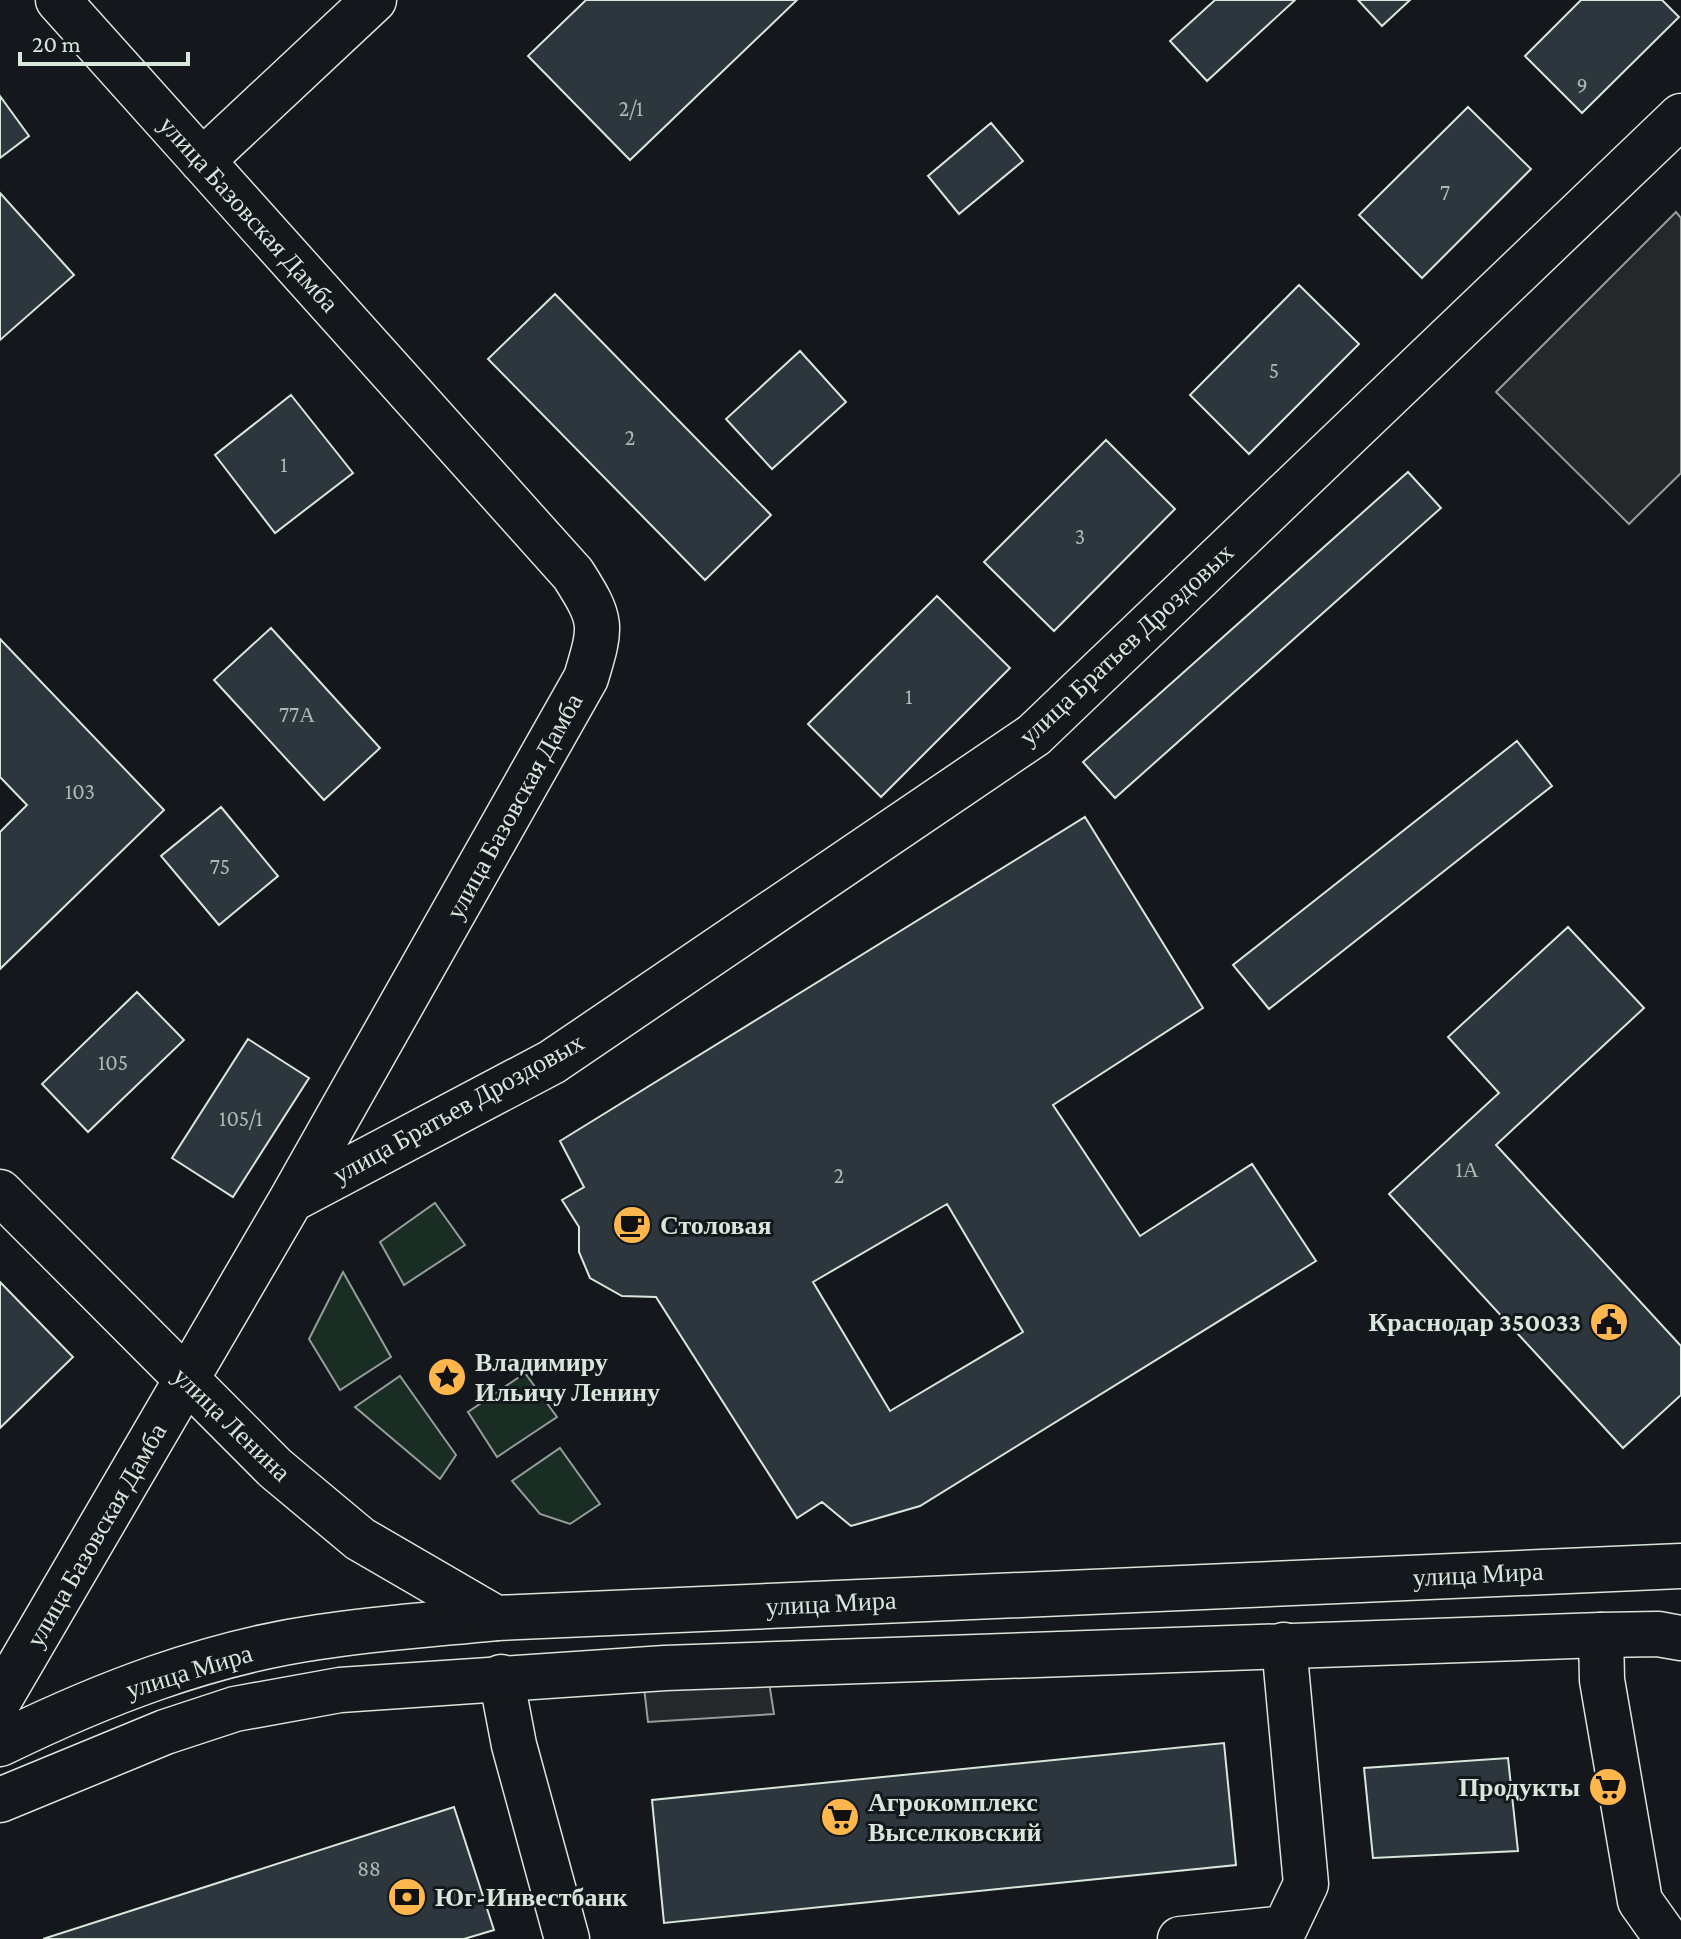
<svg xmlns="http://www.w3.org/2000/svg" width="1681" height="1939" viewBox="0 0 1681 1939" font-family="'Crimson Pro',serif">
  <rect width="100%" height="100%" fill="#14181c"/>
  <path fill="#1a2d24" stroke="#939e99" stroke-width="2" d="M 435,1203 L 465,1245 L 404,1285 L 380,1242 Z
    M 343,1272 L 391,1357 L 340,1390 L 309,1339 Z
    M 525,1373 L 557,1417 L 497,1457 L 468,1412 Z
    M 400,1376 L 456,1455 L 440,1479 L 355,1407 Z
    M 560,1448 L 600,1504 L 570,1524 L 540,1514 L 512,1481 Z"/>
  <path fill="#24282b" stroke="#939e99" stroke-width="2" d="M 1676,212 L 1681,218 L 1681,473 L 1629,524 L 1496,392 Z
    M 769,1682 L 774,1714 L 648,1722 L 644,1687 Z"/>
  <path fill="#2c363c" stroke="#d8e6dc" stroke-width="2" fill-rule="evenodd" d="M 586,0 L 797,0 L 630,160 L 528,56 Z
    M 1215,0 L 1295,0 L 1207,81 L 1170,41 Z
    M 1358,0 L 1410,0 L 1382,26 Z
    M 1581,0 L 1662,0 L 1679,17 L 1582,113 L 1525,56 Z
    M 0,96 L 29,136 L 0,158 Z
    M 1468,107 L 1531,169 L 1422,278 L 1359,215 Z
    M 991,123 L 1023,161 L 959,214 L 928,176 Z
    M 0,193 L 74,275 L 0,340 Z
    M 1299,285 L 1359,344 L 1249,454 L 1190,395 Z
    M 555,294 L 771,515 L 705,580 L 488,359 Z
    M 800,351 L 846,402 L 772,469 L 726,419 Z
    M 291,395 L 353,473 L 275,533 L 215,455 Z
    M 1106,440 L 1175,509 L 1054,631 L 984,562 Z
    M 1408,472 L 1441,508 L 1115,798 L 1083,762 Z
    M 937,596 L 1010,668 L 881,797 L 808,724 Z
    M 271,628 L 380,748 L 324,800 L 214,680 Z
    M 0,639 L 164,810 L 0,969 L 0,832 L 27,805 L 0,777 Z
    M 1517,741 L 1552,786 L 1269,1009 L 1233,965 Z
    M 221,807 L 278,876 L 219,925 L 161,856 Z
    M 1085,817 L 1203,1008 L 1053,1105 L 1140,1236 L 1252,1164 L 1316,1261 L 920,1506 L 851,1526 L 822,1502 L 797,1518 L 656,1297 L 622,1296 L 590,1278 L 579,1252 L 579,1227 L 562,1200 L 584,1187 L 560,1141 ZM 947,1204 L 1023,1332 L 890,1411 L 813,1282 Z
    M 1568,927 L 1644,1008 L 1496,1145 L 1681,1346 L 1681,1395 L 1623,1448 L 1389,1194 L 1499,1093 L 1448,1037 Z
    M 137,992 L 184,1040 L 88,1132 L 42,1084 Z
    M 248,1039 L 309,1078 L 233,1197 L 172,1158 Z
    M 0,1282 L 73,1357 L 0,1428 Z
    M 1224,1743 L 1236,1865 L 664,1923 L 652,1800 Z
    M 1508,1758 L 1518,1851 L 1373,1858 L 1364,1768 Z
    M 454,1807 L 494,1930 L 464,1939 L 43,1939 Z"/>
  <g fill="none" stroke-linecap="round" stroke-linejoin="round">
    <defs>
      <path id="minor" d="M 202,161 L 374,0
        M 291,1200 L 552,1062 L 1034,735 L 1681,116
        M 1601,1635 L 1602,1680 L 1640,1901 L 1667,1939
        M 501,1677 L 514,1745 L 567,1939
        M 0,1699 L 291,1200 L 586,678 C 602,625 603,621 573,574 L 58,0
        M 0,1744 C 100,1695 207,1653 319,1637 C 377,1628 437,1624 496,1618
        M 1180,1939 L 1285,1928 L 1306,1884 L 1284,1645"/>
      <path id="major" d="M 0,1192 L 275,1468 L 360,1539 L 496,1618 L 1681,1566
        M 0,1800 L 165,1732 L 235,1709 L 340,1690 L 665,1668 L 1601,1635 L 1658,1634 L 1681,1638"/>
    </defs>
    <use href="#minor" stroke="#d8e6dc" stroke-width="47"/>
    <use href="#major" stroke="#d8e6dc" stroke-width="47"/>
    <use href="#minor" stroke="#14181c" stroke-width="44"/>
    <use href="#major" stroke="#14181c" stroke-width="44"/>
  </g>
  <defs>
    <symbol id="cafe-disc" viewBox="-11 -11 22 22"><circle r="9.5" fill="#ffb74d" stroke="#14181c"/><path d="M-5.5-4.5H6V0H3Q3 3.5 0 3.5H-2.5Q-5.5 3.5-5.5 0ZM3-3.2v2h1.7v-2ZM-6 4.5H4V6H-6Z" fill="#111"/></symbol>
    <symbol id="civic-disc" viewBox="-11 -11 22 22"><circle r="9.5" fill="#ffb74d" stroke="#14181c"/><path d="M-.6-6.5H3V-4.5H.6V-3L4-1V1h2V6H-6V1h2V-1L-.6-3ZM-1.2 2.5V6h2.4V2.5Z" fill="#111"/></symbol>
    <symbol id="sight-disc" viewBox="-11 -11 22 22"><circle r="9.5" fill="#ffb74d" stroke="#14181c"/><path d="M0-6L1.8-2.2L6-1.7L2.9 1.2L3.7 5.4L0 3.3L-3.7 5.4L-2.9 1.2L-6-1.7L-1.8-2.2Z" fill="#111"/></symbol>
    <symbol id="supermarket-disc" viewBox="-11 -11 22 22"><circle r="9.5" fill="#ffb74d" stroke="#14181c"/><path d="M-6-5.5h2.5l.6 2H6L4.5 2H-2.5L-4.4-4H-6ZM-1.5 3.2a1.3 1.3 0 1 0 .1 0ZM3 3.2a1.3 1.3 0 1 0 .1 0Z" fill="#111"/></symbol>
    <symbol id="bank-disc" viewBox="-11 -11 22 22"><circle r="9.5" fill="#ffb74d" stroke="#14181c"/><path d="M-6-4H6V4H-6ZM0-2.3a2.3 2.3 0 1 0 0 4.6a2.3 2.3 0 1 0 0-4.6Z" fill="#111"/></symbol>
  </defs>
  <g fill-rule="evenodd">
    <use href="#cafe-disc" x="610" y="1203" width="44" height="44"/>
    <use href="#civic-disc" x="1587" y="1300" width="44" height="44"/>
    <use href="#sight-disc" x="425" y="1355" width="44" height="44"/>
    <use href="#supermarket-disc" x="1586" y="1765" width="44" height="44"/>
    <use href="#supermarket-disc" x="818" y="1795" width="44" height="44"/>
    <use href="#bank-disc" x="385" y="1875" width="44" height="44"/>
  </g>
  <g text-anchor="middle" stroke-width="6" stroke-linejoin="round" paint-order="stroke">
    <g font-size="22" fill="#adbab4">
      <text x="1582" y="93">9</text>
      <text x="631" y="116">2/1</text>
      <text x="1445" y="200">7</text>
      <text x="1274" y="378">5</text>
      <text x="630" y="445">2</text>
      <text x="284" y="472">1</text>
      <text x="1080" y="544">3</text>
      <text x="909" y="704">1</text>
      <text x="297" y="722">77А</text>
      <text x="80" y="799">103</text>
      <text x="220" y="874">75</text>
      <text x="113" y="1070">105</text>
      <text x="241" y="1126">105/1</text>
      <text x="1467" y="1177">1А</text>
      <text x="839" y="1183">2</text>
      <text x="369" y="1876">88</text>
    </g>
    <g font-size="26" fill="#d8e6dc" stroke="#14181c">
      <text transform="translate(249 214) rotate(48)" y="9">улица Базовская Дамба</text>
      <text transform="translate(1126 644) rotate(-43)" y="9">улица Братьев Дроздовых</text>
      <text transform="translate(514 806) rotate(-61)" y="9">улица Базовская Дамба</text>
      <text transform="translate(458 1108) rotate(-29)" y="9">улица Братьев Дроздовых</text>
      <text transform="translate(232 1424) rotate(44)" y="9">улица Ленина</text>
      <text transform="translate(96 1535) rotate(-60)" y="9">улица Базовская Дамба</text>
      <text transform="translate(1478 1574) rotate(-3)" y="9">улица Мира</text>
      <text transform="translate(831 1603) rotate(-3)" y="9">улица Мира</text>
      <text transform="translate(189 1671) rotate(-17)" y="9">улица Мира</text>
    </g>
    <g font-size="26" font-weight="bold" fill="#d8e6dc" stroke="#14181c" text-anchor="start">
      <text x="660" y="1234">Столовая</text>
      <text x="1581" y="1331" text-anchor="end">Краснодар 350033</text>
      <text x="475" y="1371">Владимиру<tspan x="475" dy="30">Ильичу Ленину</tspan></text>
      <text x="1580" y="1796" text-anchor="end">Продукты</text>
      <text x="868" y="1811">Агрокомплекс<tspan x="868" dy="30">Выселковский</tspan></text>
      <text x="435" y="1906">Юг-Инвестбанк</text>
    </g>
  </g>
  <path d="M20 52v12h168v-12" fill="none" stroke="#d8e6dc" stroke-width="4"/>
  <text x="32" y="52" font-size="24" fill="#d8e6dc" stroke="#14181c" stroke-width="6" paint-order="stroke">20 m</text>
</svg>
